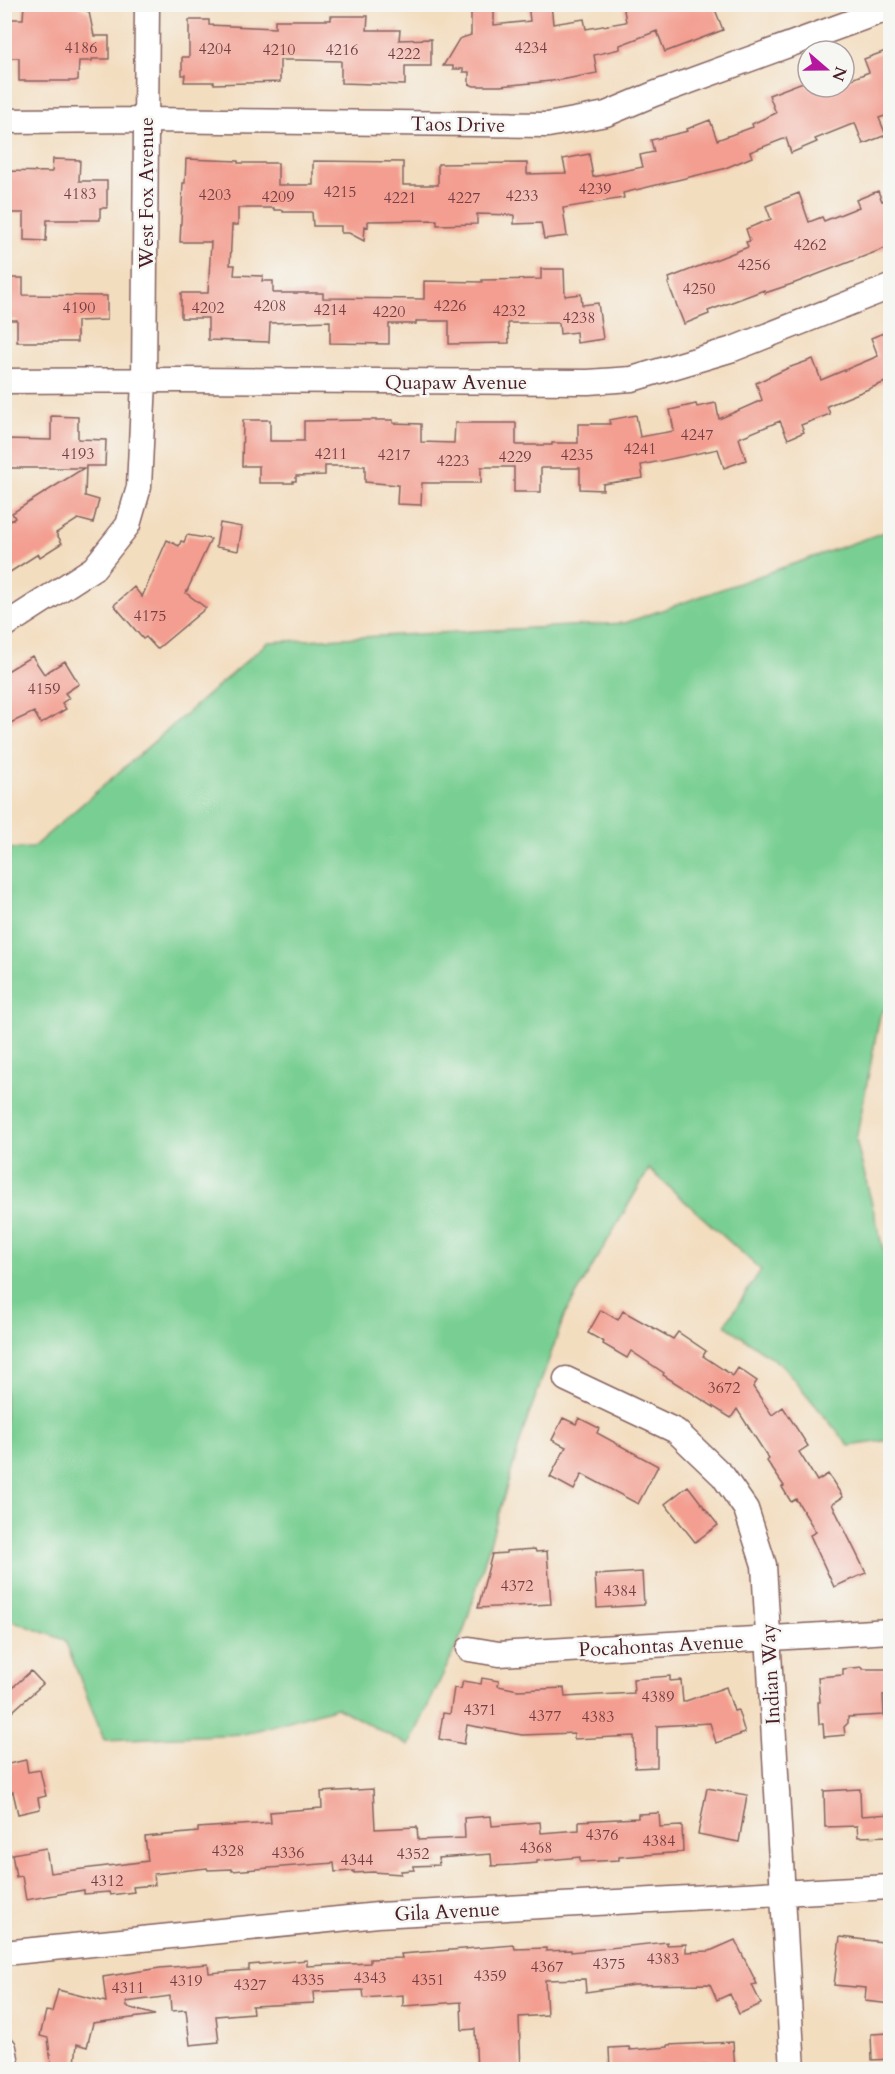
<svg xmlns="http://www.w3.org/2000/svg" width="895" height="2074" viewBox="0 0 895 2074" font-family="Cardo,serif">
  <rect width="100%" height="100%" fill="#f6f6f2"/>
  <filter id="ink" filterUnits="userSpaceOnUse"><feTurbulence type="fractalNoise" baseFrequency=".0167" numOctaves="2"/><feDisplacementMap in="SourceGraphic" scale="12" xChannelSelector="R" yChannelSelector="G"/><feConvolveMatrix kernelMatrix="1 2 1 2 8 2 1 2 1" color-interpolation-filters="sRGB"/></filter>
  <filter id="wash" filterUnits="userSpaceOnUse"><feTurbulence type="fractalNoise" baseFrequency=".008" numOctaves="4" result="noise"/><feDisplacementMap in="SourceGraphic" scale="24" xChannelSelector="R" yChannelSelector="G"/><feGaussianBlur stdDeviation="1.35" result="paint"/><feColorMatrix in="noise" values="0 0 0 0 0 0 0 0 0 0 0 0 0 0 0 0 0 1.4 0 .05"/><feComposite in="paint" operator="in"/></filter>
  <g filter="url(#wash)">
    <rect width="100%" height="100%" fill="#f3ddbf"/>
    <path fill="#79cf93" stroke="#62775f" stroke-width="1.5" d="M 890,530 L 890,1002 L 880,1015 L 856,1140 L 890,1277 L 890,1440 L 849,1446 L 783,1366 L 725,1325 L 761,1270 L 649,1169 L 565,1314 L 524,1429 L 464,1630 L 409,1746 L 337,1707 L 244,1734 L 104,1740 L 65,1640 L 5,1618 L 5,849 L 32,848 L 268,642 L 625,623 Z"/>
    <g id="blocks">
      <path fill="#f39e90" d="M 24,4 L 77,6 L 89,12 L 94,36 L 109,36 L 109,59 L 92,59 L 92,61 L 79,61 L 78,80 L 74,81 L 19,81 L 19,58 L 4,58 L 4,19 L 23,19 Z
        M 471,4 L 494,4 L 494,25 L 530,21 L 528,4 L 551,4 L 553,24 L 584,19 L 586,29 L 626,22 L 623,4 L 713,4 L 723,30 L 665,52 L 657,31 L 620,45 L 620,49 L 594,55 L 597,73 L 561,80 L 500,86 L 474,86 L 469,84 L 469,72 L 463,72 L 463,69 L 453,69 L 453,66 L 443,66 L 459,39 L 471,35 Z
        M 331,16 L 368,16 L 367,30 L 400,30 L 399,40 L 431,39 L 431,66 L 405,66 L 405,85 L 341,83 L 341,61 L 299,60 L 280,60 L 280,82 L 214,84 L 214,82 L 184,82 L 185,75 L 182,75 L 182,57 L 189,57 L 189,20 L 209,20 L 209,25 L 275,28 L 275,20 L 331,20 Z
        M 891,49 L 891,114 L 879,118 L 886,135 L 863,144 L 855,123 L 815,139 L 817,142 L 791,153 L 786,138 L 750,152 L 752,157 L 723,169 L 623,193 L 624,198 L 563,208 L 567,236 L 544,239 L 541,223 L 514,224 L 514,215 L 477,214 L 477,224 L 437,225 L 437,220 L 368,221 L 368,227 L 365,226 L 364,241 L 349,233 L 341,233 L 341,226 L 313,226 L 312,212 L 283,212 L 283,210 L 274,210 L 274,208 L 238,208 L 238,225 L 232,225 L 230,265 L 235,265 L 234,275 L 263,276 L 262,281 L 273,281 L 273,293 L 323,293 L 323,298 L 424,299 L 424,281 L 482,282 L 482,280 L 541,279 L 541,269 L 564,269 L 565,296 L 581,294 L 582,305 L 598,303 L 603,339 L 577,343 L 576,332 L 560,334 L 559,323 L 508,323 L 509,343 L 449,344 L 449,321 L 416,321 L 416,324 L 389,324 L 389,344 L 330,343 L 330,321 L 270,323 L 269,342 L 208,340 L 208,318 L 181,318 L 181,293 L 208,293 L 211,242 L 180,242 L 183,183 L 185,183 L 186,159 L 238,161 L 238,163 L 278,163 L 278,185 L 313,185 L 313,161 L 403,162 L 403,185 L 438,185 L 438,164 L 527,163 L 527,174 L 566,173 L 563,159 L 589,154 L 593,177 L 643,167 L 640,155 L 654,152 L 651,140 L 688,131 L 687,129 L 710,120 L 717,140 L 753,127 L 752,124 L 776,113 L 769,95 L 808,80 L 808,87 L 844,87 L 844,82 L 869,72 L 864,59 Z
        M 53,159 L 80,160 L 79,181 L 107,181 L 107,208 L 100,208 L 100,220 L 47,220 L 46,241 L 24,240 L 24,213 L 4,213 L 4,171 L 52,172 Z
        M 878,191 L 882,201 L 885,200 L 891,213 L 891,246 L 795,283 L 765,293 L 764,290 L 708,311 L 709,314 L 684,324 L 668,283 L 670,282 L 669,278 L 748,247 L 746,242 L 750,241 L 746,229 L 771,219 L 766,206 L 799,193 L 809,222 L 822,217 L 824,221 L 859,207 L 856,200 Z
        M 4,278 L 23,278 L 23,295 L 107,296 L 107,320 L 77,321 L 77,342 L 17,342 L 17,320 L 4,320 Z
        M 891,330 L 891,384 L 888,381 L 827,406 L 830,414 L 801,425 L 804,432 L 788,439 L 780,421 L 739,438 L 746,460 L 724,468 L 718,449 L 641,465 L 643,478 L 603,484 L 603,490 L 580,489 L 580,468 L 541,468 L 541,492 L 514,492 L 514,467 L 481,467 L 481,483 L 422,483 L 421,505 L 397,504 L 398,485 L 365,482 L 365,466 L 325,466 L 325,475 L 296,476 L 296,481 L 293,481 L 293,483 L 259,483 L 259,466 L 242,466 L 243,420 L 270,420 L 270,441 L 304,441 L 304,421 L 366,420 L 393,420 L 393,423 L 421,424 L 421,442 L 454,443 L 455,423 L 516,423 L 516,445 L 552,445 L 552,443 L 578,443 L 578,424 L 610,424 L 609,420 L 636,415 L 640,437 L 674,431 L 670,410 L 696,404 L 697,407 L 716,403 L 719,419 L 762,400 L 756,383 L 788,368 L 813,359 L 821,380 L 871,359 L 878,356 L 871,338 Z
        M 51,416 L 78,417 L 78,439 L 106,440 L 105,466 L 86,466 L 85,496 L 99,500 L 93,523 L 78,519 L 56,533 L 62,543 L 40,557 L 38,554 L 4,576 L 4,525 L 15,518 L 12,513 L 84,468 L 4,468 L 4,439 L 51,440 Z
        M 220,523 L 242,527 L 238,551 L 216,547 Z
        M 187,535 L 211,539 L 186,593 L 206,608 L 157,649 L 146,637 L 143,639 L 114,605 L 134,587 L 142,597 L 167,540 L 179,546 L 181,541 L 184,542 Z
        M 32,656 L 44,674 L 65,661 L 79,684 L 65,693 L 69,698 L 62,703 L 66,709 L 41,724 L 34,712 L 4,726 L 4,673 Z
        M 601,1310 L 618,1320 L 623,1311 L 673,1339 L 678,1332 L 706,1351 L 703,1356 L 733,1376 L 738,1368 L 757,1381 L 753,1387 L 772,1415 L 783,1407 L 808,1446 L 799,1452 L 817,1481 L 828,1474 L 843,1497 L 832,1504 L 866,1573 L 834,1587 L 810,1535 L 816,1532 L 796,1499 L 791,1502 L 782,1487 L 784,1486 L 767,1461 L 769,1459 L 737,1409 L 731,1418 L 663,1375 L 664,1373 L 631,1351 L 627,1358 L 603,1344 L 604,1342 L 588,1333 Z
        M 563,1418 L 576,1424 L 579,1418 L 599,1428 L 597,1433 L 658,1466 L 638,1504 L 582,1474 L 574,1490 L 550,1477 L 566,1447 L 552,1440 Z
        M 688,1486 L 718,1525 L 695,1542 L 665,1504 Z
        M 535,1549 L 536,1552 L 547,1551 L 551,1604 L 478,1608 L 492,1554 L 506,1553 L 506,1551 Z
        M 642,1572 L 644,1605 L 597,1608 L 595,1575 Z
        M 862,1667 L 863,1669 L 891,1669 L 891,1694 L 883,1695 L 884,1715 L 848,1717 L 848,1723 L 844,1727 L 845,1735 L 824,1737 L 823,1724 L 819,1724 L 818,1702 L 820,1702 L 818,1677 L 843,1675 L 843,1669 Z
        M 31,1671 L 43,1684 L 4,1719 L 4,1695 Z
        M 670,1676 L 670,1681 L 681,1680 L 683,1702 L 726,1687 L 734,1711 L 738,1710 L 745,1733 L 716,1743 L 710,1723 L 657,1726 L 657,1767 L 635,1768 L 634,1736 L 574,1739 L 574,1733 L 522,1735 L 467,1725 L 464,1744 L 439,1739 L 443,1713 L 450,1714 L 454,1688 L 461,1689 L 463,1681 L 481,1684 L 482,1678 L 499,1681 L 498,1686 L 518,1690 L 564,1688 L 565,1697 L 634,1693 L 633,1679 Z
        M 26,1760 L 28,1772 L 40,1770 L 46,1796 L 38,1798 L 40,1809 L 18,1814 L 13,1792 L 4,1794 L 4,1765 Z
        M 707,1788 L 747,1795 L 739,1842 L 698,1834 Z
        M 373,1789 L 375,1829 L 417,1827 L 418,1840 L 465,1838 L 464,1818 L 491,1816 L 492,1826 L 540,1822 L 541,1833 L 579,1830 L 579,1821 L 638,1818 L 638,1814 L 659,1813 L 660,1827 L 682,1826 L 683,1852 L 619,1857 L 619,1860 L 580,1862 L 580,1857 L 537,1861 L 537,1863 L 513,1865 L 492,1866 L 491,1854 L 438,1858 L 439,1865 L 413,1866 L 414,1870 L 401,1871 L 401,1874 L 373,1872 L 354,1873 L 354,1871 L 335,1872 L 334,1863 L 232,1871 L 232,1869 L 208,1870 L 207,1868 L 154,1874 L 155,1885 L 133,1887 L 134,1892 L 110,1895 L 109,1892 L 84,1894 L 84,1890 L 26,1900 L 22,1876 L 16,1877 L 12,1854 L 46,1848 L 50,1873 L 148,1861 L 145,1837 L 198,1832 L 198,1828 L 271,1823 L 270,1812 L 322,1808 L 321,1792 Z
        M 860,1789 L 861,1816 L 891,1814 L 891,1836 L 858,1837 L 857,1826 L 825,1827 L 824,1791 Z
        M 840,1937 L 891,1943 L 891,2004 L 865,2001 L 866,1988 L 834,1985 Z
        M 735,1940 L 757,1984 L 752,1985 L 761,2004 L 739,2014 L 730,1994 L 717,2000 L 710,1984 L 634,1985 L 586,1992 L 585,1979 L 545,1980 L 547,2015 L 519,2017 L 521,2070 L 477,2070 L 475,2029 L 462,2030 L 461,2002 L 403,2006 L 403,1995 L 364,1998 L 363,1990 L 313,1992 L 314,2003 L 252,2006 L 253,2013 L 216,2016 L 219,2042 L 190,2045 L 186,2010 L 171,2011 L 170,1996 L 126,2002 L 127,2007 L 155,2015 L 93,2023 L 87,2047 L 77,2044 L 75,2064 L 51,2063 L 48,2038 L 40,2036 L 46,2011 L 52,2012 L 58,1990 L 106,2002 L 103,1977 L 160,1968 L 208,1964 L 209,1973 L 249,1970 L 249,1965 L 307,1960 L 307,1966 L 370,1963 L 370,1959 L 402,1958 L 401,1954 L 514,1945 L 515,1949 L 546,1948 L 546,1951 L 571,1950 L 571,1952 L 667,1942 L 667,1945 L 686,1944 L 686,1952 L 710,1951 Z
        M 891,2033 L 891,2059 L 872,2060 L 871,2034 Z
        M 733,2042 L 735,2070 L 712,2070 L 712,2065 L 610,2070 L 609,2048 L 629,2047 L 630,2050 L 668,2047 L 668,2045 Z"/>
    </g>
  </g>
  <g filter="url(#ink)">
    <use href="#blocks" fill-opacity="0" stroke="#85625f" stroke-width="1.5"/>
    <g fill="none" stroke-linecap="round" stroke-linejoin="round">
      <defs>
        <path id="street" d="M 4,121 L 146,120 L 548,125 L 606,114 L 654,94 L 890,8
          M 4,381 L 179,380 L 588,382 L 632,379 L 733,349 L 890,287
          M 4,626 L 94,568 L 128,525 L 139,487 L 144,381 L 147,4
          M 566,1379 L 676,1431 L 723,1476 L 746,1509 L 764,1565 L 793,2070
          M 469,1649 L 499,1654 L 890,1631
          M 4,1953 L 378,1915 L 890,1887
          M 4,2048 L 8,2070"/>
      </defs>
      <use href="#street" stroke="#85625f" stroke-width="27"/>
      <use href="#street" stroke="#fff" stroke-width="24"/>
    </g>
  </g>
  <g text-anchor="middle" stroke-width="5" stroke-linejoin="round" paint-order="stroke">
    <g font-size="16" fill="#743f44">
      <text x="81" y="53">4186</text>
      <text x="531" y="53">4234</text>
      <text x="215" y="54">4204</text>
      <text x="279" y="55">4210</text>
      <text x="342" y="55">4216</text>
      <text x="404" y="59">4222</text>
      <text x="595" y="194">4239</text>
      <text x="340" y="197">4215</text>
      <text x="80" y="199">4183</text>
      <text x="215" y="200">4203</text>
      <text x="522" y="201">4233</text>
      <text x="278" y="202">4209</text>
      <text x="400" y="203">4221</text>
      <text x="464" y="203">4227</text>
      <text x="810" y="250">4262</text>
      <text x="754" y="270">4256</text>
      <text x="699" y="294">4250</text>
      <text x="270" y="311">4208</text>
      <text x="450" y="311">4226</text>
      <text x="79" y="313">4190</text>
      <text x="208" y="313">4202</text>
      <text x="330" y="315">4214</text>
      <text x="509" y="316">4232</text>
      <text x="389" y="317">4220</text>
      <text x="579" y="323">4238</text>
      <text x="697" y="440">4247</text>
      <text x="640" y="454">4241</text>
      <text x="78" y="459">4193</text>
      <text x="331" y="459">4211</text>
      <text x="394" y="460">4217</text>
      <text x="577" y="460">4235</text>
      <text x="515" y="462">4229</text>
      <text x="453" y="466">4223</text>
      <text x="150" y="621">4175</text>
      <text x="44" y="694">4159</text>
      <text x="724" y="1393">3672</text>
      <text x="517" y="1591">4372</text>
      <text x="620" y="1596">4384</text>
      <text x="658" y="1702">4389</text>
      <text x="480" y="1715">4371</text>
      <text x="545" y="1721">4377</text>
      <text x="598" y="1722">4383</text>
      <text x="602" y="1840">4376</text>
      <text x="659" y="1846">4384</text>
      <text x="536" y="1853">4368</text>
      <text x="228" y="1856">4328</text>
      <text x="288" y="1858">4336</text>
      <text x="413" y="1859">4352</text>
      <text x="357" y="1865">4344</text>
      <text x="107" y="1886">4312</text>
      <text x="663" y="1964">4383</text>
      <text x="609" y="1969">4375</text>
      <text x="547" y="1972">4367</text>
      <text x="490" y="1981">4359</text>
      <text x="370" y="1983">4343</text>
      <text x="308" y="1985">4335</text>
      <text x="428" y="1985">4351</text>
      <text x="186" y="1986">4319</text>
      <text x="250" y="1990">4327</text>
      <text x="128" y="1993">4311</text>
    </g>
    <g font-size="20" fill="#4a1f2b" stroke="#f6f6f2">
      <text transform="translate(458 124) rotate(1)" y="7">Taos Drive</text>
      <text transform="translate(146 193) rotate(-90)" y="7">West Fox Avenue</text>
      <text x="456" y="389">Quapaw Avenue</text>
      <text transform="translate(661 1645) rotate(-3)" y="7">Pocahontas Avenue</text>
      <text transform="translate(770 1674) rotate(-93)" y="7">Indian Way</text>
      <text transform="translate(447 1911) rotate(-3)" y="7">Gila Avenue</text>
    </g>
  </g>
  <rect width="895" height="2074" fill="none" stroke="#f6f6f2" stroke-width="24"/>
  <g transform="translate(826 69) rotate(110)"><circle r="28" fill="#f6f6f2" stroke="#b1a0a2" stroke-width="1.5"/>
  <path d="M0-4.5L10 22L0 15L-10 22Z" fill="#b5179e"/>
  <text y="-9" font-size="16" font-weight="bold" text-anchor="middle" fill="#4a1f2b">N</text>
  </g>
</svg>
